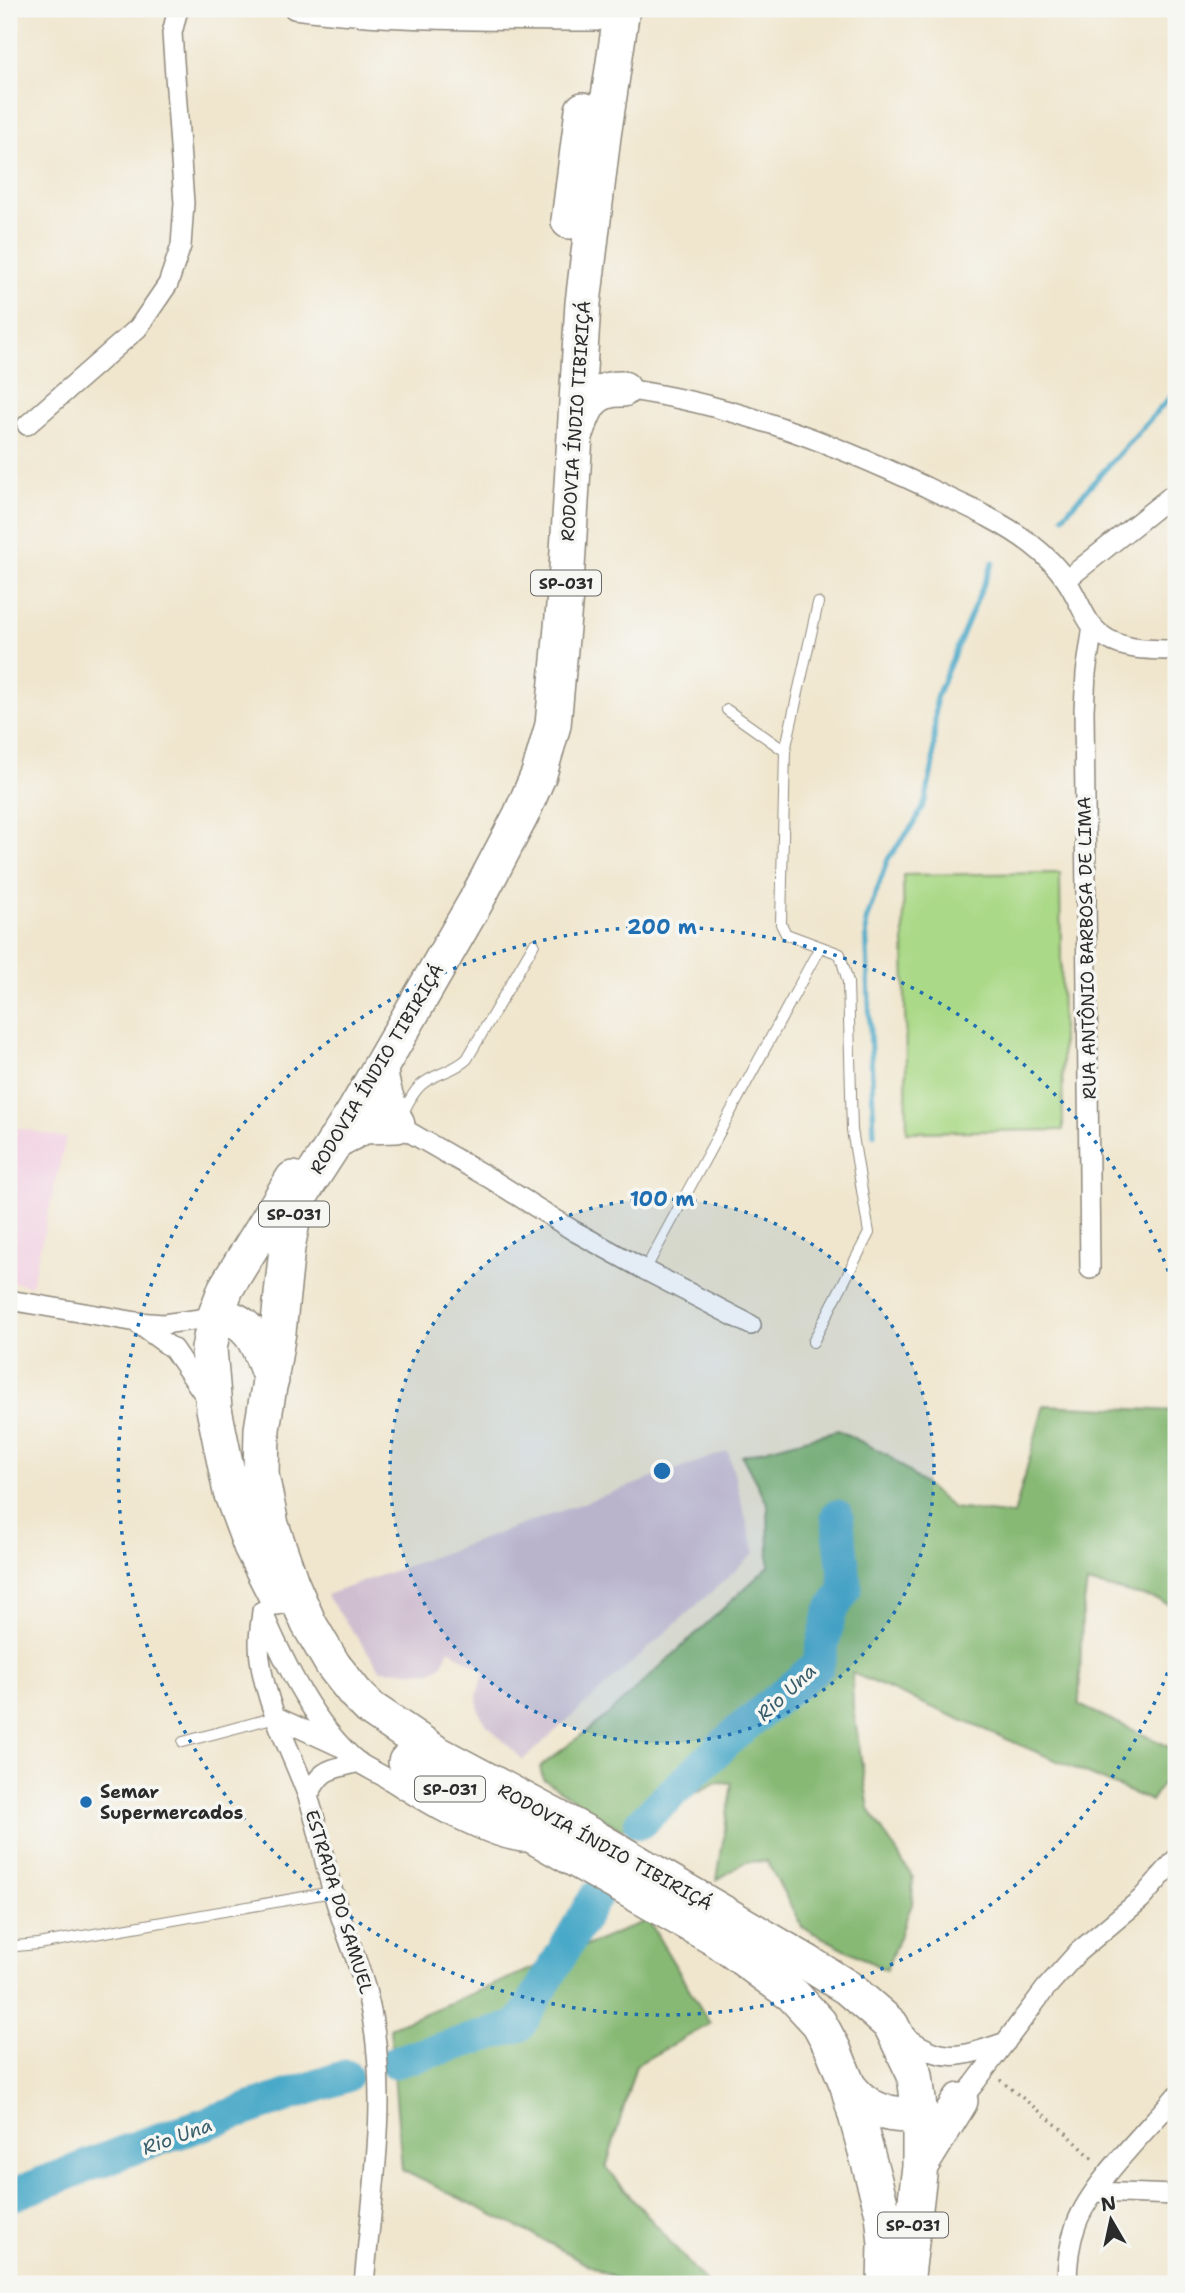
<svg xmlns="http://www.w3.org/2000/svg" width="1185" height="2293" viewBox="0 0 1185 2293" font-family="'Shantell Sans',sans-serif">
  <rect width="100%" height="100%" fill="#f6f6f2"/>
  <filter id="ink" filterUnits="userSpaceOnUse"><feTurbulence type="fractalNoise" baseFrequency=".0143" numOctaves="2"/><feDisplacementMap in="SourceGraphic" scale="14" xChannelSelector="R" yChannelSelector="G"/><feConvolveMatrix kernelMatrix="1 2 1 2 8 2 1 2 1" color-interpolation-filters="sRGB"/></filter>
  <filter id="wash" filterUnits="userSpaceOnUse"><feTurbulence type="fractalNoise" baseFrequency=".00686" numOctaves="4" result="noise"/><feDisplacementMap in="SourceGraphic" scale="28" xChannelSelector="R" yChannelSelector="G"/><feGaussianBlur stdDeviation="1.57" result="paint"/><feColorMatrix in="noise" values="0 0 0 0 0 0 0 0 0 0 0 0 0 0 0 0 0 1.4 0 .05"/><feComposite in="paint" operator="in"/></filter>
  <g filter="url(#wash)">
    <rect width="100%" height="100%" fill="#f0e6ce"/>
    <path fill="#f2d0e2" d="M 9,1126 L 66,1138 L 31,1286 L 9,1281 Z"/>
    <path fill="#cfbed0" d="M 728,1451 L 755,1553 L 523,1760 L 487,1725 L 479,1712 L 477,1694 L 485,1672 L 449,1649 L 443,1664 L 431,1672 L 381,1670 L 326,1595 Z"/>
    <path fill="#aad987" stroke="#6a8259" stroke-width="2" d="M 1060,873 L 1063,1130 L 907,1132 L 903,875 Z"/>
    <path fill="#87b974" stroke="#597250" stroke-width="2" d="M 1044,1405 L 1176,1411 L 1176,1609 L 1160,1600 L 1087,1583 L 1082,1617 L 1079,1705 L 1176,1750 L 1176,1762 L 1151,1801 L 852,1673 L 853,1707 L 869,1809 L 913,1878 L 912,1904 L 886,1970 L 802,1927 L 767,1861 L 746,1862 L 717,1880 L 732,1783 L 717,1782 L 621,1830 L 543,1779 L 540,1767 L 610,1713 L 769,1566 L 768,1505 L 742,1456 L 838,1430 L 888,1455 L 953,1508 L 1014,1515 Z
      M 648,1920 L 710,2024 L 636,2065 L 606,2168 L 707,2284 L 625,2284 L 530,2233 L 402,2170 L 390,2028 Z"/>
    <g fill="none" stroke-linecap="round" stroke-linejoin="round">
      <path stroke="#48a9c8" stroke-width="5" d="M 1063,516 L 1173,394 L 1176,364
        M 874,1134 L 866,921 L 888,859 L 915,822 L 926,799 L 933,764 L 936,698 L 993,562"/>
      <path stroke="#48a9c8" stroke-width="33" d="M 640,1823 L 734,1735 L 818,1665 L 830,1613 L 846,1588 L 837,1516
        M 395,2062 L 519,2026 L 596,1896
        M 9,2196 L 139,2146 L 346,2076"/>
    </g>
  </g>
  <g filter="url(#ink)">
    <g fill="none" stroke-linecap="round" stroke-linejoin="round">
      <defs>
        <path id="lane" d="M 727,710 L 785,751 L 781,924 L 786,934 L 840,954 L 848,982 L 852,1130 L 869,1233 L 813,1342
          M 785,751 L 818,603
          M 402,1115 C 407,1105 412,1093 421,1085 C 435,1073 453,1072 467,1059 L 534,944
          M 645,1270 L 820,947
          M 183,1742 L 276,1717
          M 9,1943 L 16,1946 L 38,1944 L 332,1892"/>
        <path id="street" d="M 294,9 C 395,22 496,20 597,21
          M 623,389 C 729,403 830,442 926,487 C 946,497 968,506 988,517 C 1018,533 1047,552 1066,580 C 1076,594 1082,613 1092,626 C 1113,651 1147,650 1176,650
          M 27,425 L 138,328 L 168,284 L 181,246 L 184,203 L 172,33 L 177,13 L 180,9
          M 1066,580 L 1176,492
          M 397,1125 L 491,1179 L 574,1231 L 645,1270 L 751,1325
          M 1090,1269 L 1084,710 L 1086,673 L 1093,626
          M 9,1300 L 137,1322 L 163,1324 L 215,1317
          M 137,1323 L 173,1349 L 208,1400
          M 262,1611 C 261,1622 259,1633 259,1643 C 259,1693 290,1748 307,1794 C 319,1826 323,1860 333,1892 C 343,1928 359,1962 368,1998 C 391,2091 372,2191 364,2284
          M 263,1613 C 285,1664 314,1725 358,1762 C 368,1769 381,1774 391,1781 C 410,1793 427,1804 447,1814 C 471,1825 495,1838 522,1842
          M 276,1717 L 339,1746
          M 308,1796 C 323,1766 329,1771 359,1762
          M 900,2032 C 942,2065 959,2058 1006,2042
          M 952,2105 L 960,2101 L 974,2084 L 1046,1988 L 1078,1952 L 1141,1899 L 1176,1859
          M 1094,2192 L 1176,2195
          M 1067,2284 C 1067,2264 1069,2244 1076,2225 C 1090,2185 1147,2130 1176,2096"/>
        <path id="highway" d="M 622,9 L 603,136 L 583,303 L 566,584 L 553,725 L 539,774 L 521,815 L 475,903 L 355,1111 L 302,1193 L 293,1217 L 287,1248 L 278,1332 L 262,1429 L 261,1475 L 271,1525 L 291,1583 L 309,1624 L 333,1665 L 355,1693 L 371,1709 L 436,1753 L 595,1838 L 808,1963 L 848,1988 L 891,2025 L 915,2075 L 920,2116 L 920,2166 L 906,2284
          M 569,221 L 583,110
          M 577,431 C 585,405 593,388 623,389
          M 335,1141 L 364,1126 L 397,1125 C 389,1106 381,1090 380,1069
          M 215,1317 C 252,1315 261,1352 271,1380
          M 277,1597 L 251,1546 L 231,1492 L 214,1409 L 209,1349 L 215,1317 L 226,1288 L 293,1179
          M 406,1762 L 440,1783 L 718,1940 L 793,1995 L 819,2023 L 833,2049 L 848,2086 L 883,2213 L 886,2244 L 885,2284
          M 848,2086 C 871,2114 885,2114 920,2116
          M 920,2166 L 960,2101"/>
      </defs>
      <use href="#lane" stroke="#8e887c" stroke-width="12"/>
      <use href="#street" stroke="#8e887c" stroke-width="22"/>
      <use href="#highway" stroke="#8e887c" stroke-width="38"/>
      <path stroke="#8e887c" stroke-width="3.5" stroke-dasharray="2 5" stroke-linecap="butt" d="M 1000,2080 L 1063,2130 L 1095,2161"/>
      <use href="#lane" stroke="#fff" stroke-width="10"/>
      <use href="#street" stroke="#fff" stroke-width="19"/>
      <use href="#highway" stroke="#fff" stroke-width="35"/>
    </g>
  </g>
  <circle cx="662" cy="1471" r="272" fill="#1f6fb2" fill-opacity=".12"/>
  <g fill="none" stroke="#1f6fb2" stroke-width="3.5" stroke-dasharray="3.5 7">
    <circle cx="662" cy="1471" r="272"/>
    <path d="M1175 1653A544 544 0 1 1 1175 1289"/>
  </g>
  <circle fill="#1f6fb2" stroke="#f6f6f2" stroke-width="2.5" cx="86" cy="1802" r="7"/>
  <g text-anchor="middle" stroke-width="7" stroke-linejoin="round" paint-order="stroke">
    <g fill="#f6f6f2" stroke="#686867" stroke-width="2">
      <rect x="531" y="570.5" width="70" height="25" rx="5"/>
      <rect x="259" y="1201.5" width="70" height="25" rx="5"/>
      <rect x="415" y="1776.5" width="70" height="25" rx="5"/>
      <rect x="878" y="2212.5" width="70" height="25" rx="5"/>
    </g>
    <g font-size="16" font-weight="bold" fill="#2b2b2b">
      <text x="566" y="589">SP-031</text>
      <text x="294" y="1220">SP-031</text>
      <text x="450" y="1795">SP-031</text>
      <text x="913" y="2231">SP-031</text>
    </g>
    <g font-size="18" fill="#2b2b2b" stroke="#f6f6f2">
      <text transform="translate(576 421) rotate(-86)" y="6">RODOVIA ÍNDIO TIBIRIÇÁ</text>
      <text transform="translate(1087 948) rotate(-91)" y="6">RUA ANTÔNIO BARBOSA DE LIMA</text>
      <text transform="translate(377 1069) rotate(-59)" y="6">RODOVIA ÍNDIO TIBIRIÇÁ</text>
      <text transform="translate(605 1847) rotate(29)" y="6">RODOVIA ÍNDIO TIBIRIÇÁ</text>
      <text transform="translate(339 1902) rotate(73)" y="6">ESTRADA DO SAMUEL</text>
    </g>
    <g font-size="18" font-weight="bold" fill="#2b2b2b" stroke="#f6f6f2" text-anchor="start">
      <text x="100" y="1798">Semar<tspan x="100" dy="21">Supermercados</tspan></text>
    </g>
    <g font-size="19" font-style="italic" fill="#375d6a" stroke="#f6f6f2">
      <text transform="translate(786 1692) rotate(-43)" y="7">Rio Una</text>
      <text transform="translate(177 2136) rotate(-20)" y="7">Rio Una</text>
    </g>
  </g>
  <circle cx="662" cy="1471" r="10" fill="#1f6fb2" stroke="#f6f6f2" stroke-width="3.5"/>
  <g font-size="21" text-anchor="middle" font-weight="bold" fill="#1f6fb2" stroke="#f6f6f2" stroke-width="7" stroke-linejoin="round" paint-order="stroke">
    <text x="662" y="934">200 m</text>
    <text x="662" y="1206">100 m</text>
  </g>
  <rect width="1185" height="2293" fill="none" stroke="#f6f6f2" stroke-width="35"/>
  <g transform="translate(1111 2220) rotate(351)" stroke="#f6f6f2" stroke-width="5" paint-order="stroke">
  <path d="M0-5L12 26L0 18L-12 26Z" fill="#2b2b2b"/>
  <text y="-10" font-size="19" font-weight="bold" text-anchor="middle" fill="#2b2b2b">N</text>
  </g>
</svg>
